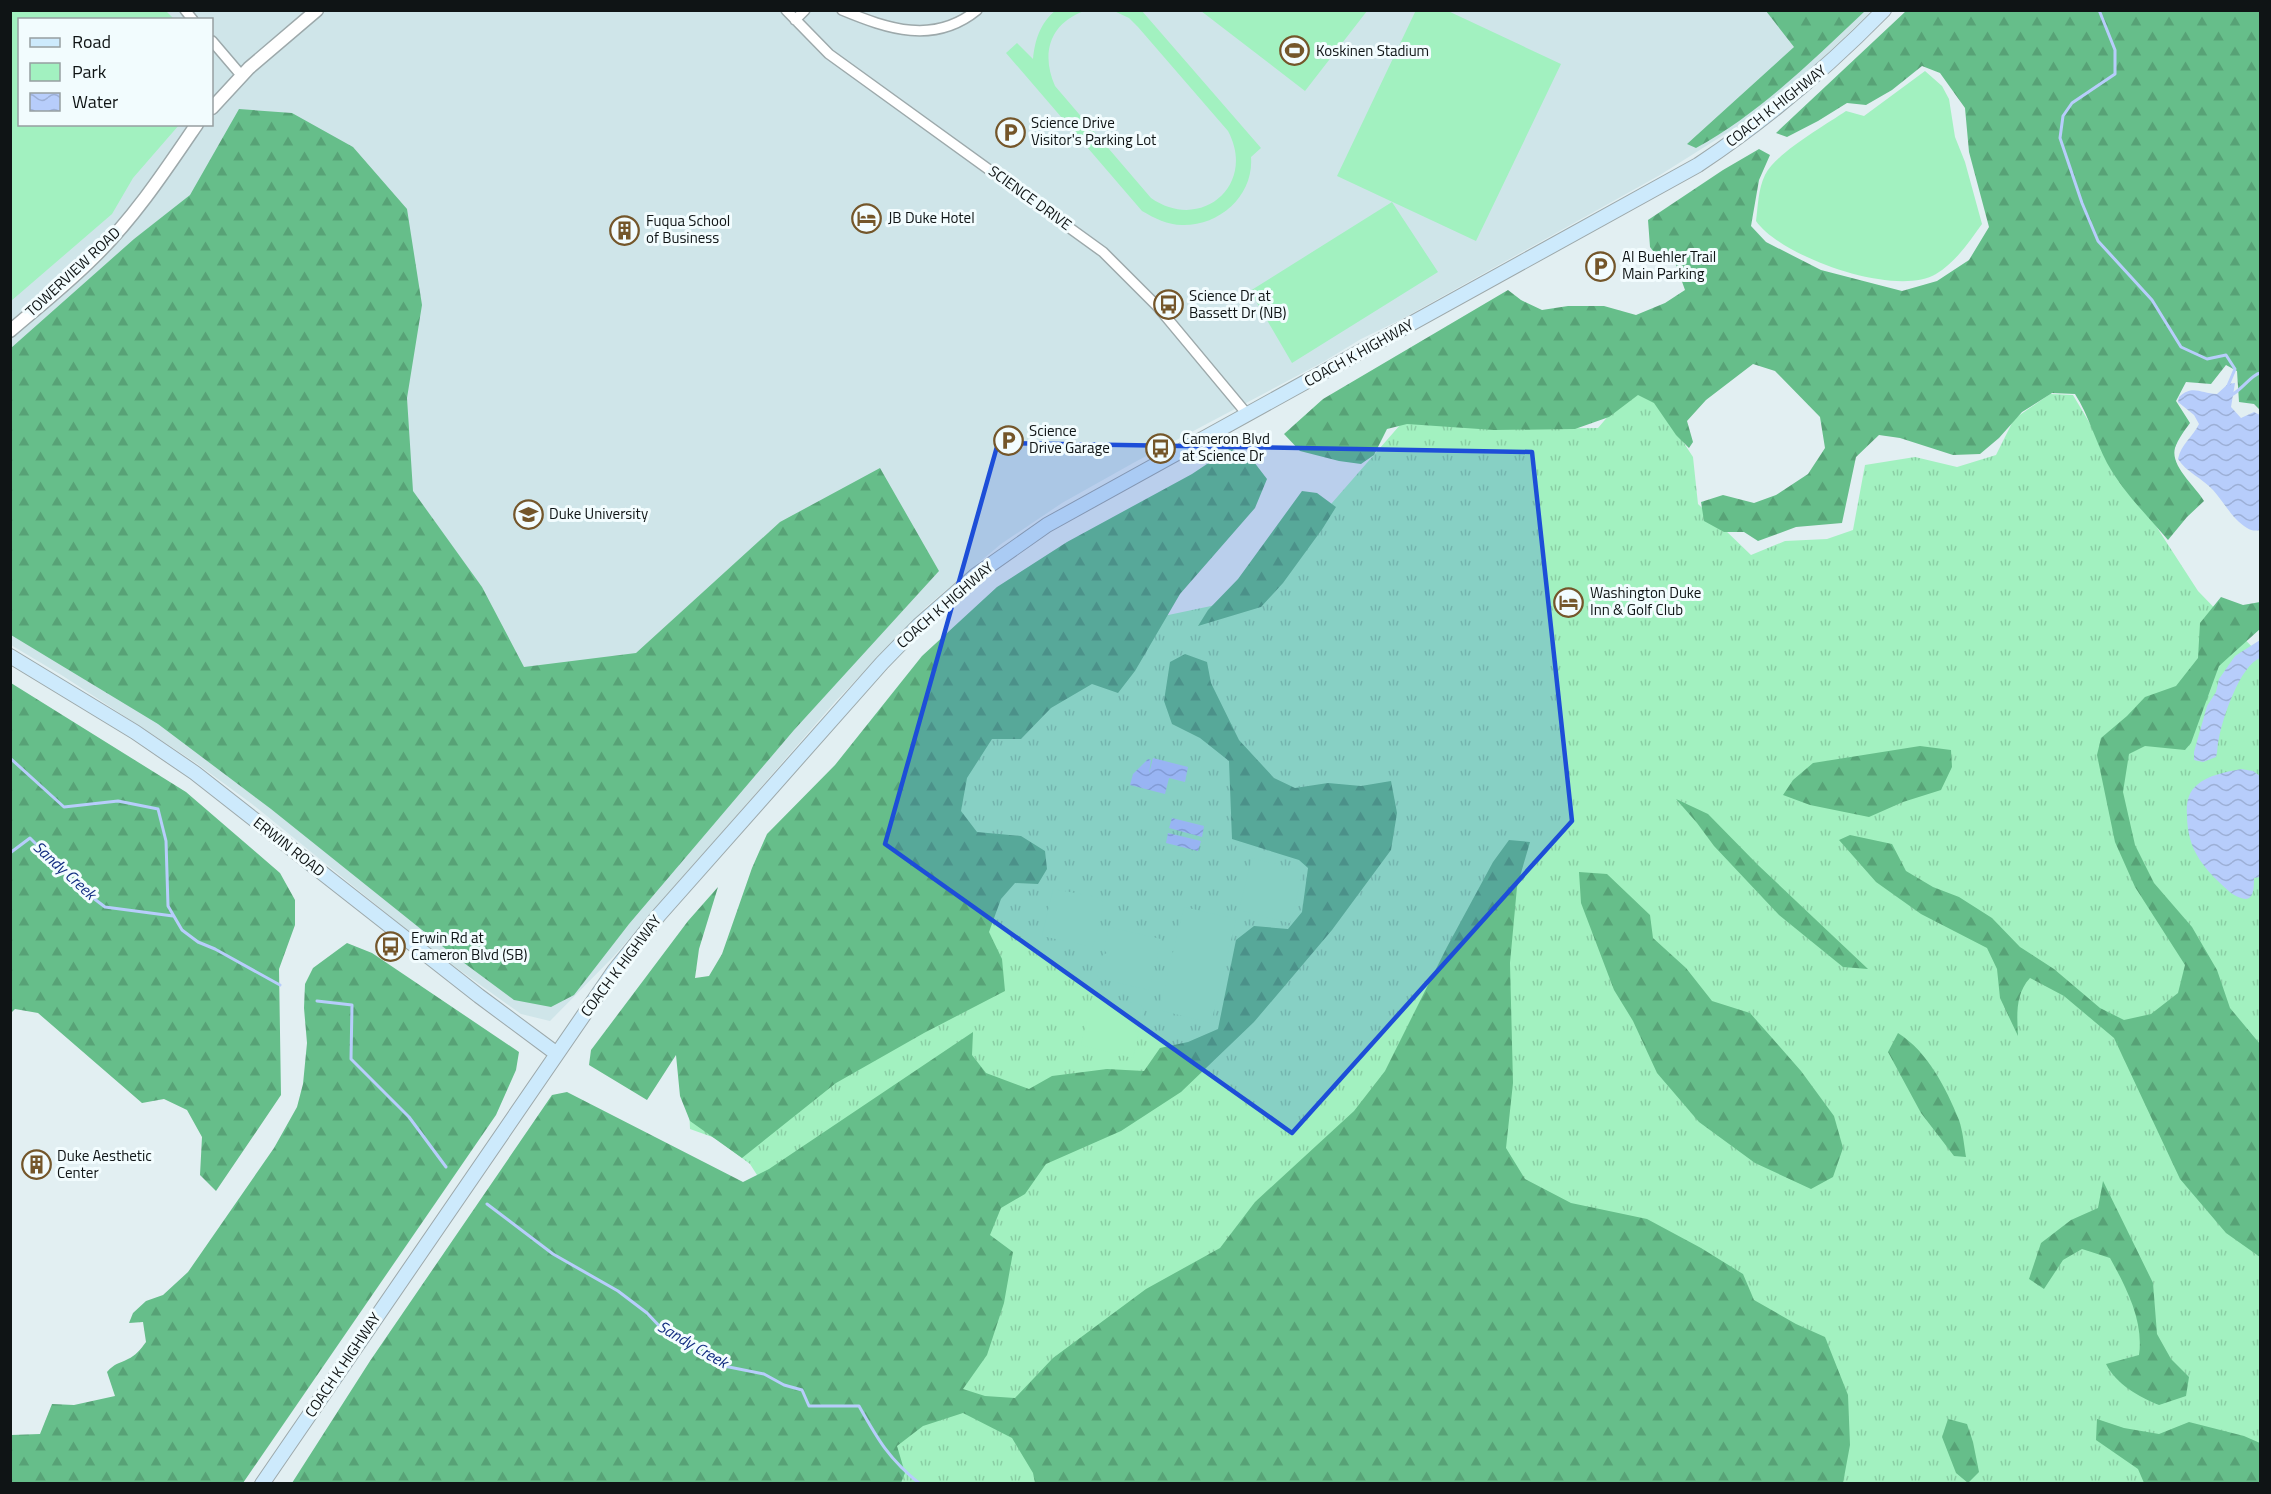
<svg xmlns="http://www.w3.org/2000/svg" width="2271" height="1494" viewBox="0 0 2271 1494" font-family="'Titillium Web',sans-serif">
  <defs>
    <pattern id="grass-tufts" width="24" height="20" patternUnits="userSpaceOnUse" patternTransform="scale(1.5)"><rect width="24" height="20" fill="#a2f1c0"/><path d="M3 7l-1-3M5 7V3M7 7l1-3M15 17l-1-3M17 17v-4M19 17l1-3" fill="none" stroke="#8acea4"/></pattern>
    <pattern id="forest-firs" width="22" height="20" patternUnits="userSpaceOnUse" patternTransform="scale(1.5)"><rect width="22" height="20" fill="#66be8a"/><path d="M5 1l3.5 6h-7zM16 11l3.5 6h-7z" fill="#57a276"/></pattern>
    <pattern id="water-waves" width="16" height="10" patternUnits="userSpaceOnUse" patternTransform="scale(1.5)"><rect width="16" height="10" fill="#b7cdfb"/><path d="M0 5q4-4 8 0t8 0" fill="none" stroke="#9cafd6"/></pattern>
  </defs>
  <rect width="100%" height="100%" fill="#e2eff2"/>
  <path fill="#cfe5e9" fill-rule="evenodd" d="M 10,11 L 1872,11 L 1794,85 L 1741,124 L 1660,175 L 1402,319 L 1361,339 L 1323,362 L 1135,462 L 1062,503 L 1001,544 L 926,607 L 835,702 L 615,955 L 550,1021 L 521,1014 L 433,951 L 252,804 L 196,763 L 63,676 L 11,645 ZM 20,20 L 212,20 L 212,124 L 20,124 Z"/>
  <path fill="url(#grass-tufts)" d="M 1643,375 L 1661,408 L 1693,457 L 1698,504 L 1751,555 L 1785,541 L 1827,539 L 1853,530 L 1865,465 L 1915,457 L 1957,467 L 1996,455 L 2014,419 L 2050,394 L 2073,395 L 2092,427 L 2198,591 L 2260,655 L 2260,1483 L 892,1483 L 803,1247 L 750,1164 L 715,1138 L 690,1129 L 688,1086 L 913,759 L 1135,622 L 1249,598 L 1407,417 L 1485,429 L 1598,428 Z"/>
  <path fill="url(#forest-firs)" d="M 1766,11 L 1865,11 C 1813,60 1760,113 1696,148 L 1687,144 L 1794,47 Z
    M 1906,11 L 2260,11 L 2260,410 L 2254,404 L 2239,402 L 2237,371 L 2226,365 L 2211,384 L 2186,382 L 2176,401 L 2190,423 C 2185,430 2178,439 2175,448 C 2170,466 2195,486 2204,501 L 2187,517 L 2168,540 C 2147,515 2123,492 2107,463 C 2095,440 2089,416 2075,394 L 2052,393 L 2022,412 L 1999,438 L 1980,454 L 1953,455 L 1900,438 L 1879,435 L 1856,457 L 1842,523 L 1796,527 L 1758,541 L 1744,532 L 1724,532 L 1704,521 L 1701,502 L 1723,495 L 1754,503 L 1776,495 L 1808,474 L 1825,448 L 1820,417 L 1775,371 L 1753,364 L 1706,400 L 1687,421 L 1693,442 L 1689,448 L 1676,435 L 1654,403 L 1638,395 L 1609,417 L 1575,429 L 1494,430 L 1407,424 L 1387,429 L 1374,455 L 1361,464 L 1339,461 L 1300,451 L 1284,434 L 1323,399 L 1508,290 L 1521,300 L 1542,310 L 1568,306 L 1604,306 L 1636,315 L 1665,303 L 1685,290 L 1675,262 L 1660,260 L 1650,247 L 1648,220 L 1723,170 L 1759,149 L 1770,155 L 1759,180 L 1751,226 L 1766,242 L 1821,270 L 1902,291 L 1937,281 L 1969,260 L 1989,227 L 1969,152 L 1965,108 L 1940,73 L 1922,66 L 1892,90 L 1866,105 L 1847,103 L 1818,121 L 1787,137 L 1776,133 Z
    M 239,109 L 292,113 L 353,147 L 407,209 L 422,305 L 407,398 L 413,491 L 482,587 L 524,667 L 636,653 L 780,522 L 880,468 L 939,571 L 794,730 L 629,924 L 574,995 L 551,1007 L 514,1000 L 452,954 L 271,809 L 158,724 L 11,635 L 11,348 L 134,239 L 190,195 Z
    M 1231,448 L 1254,462 L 1267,479 L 1255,508 L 1180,594 L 1135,671 L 1118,693 L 1092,684 L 1051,708 L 1021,739 L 992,739 L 967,778 L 961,811 L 977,832 L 1021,836 L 1045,851 L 1047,869 L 1038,884 L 1015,883 L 1001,899 L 989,932 L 1002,959 L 1005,991 L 924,1033 L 836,1083 L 742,1158 L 690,1121 L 680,1096 L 676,1055 L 647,1100 L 589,1065 L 591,1050 L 688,921 L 718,887 L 699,949 L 695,978 L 709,976 L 722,954 L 752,868 L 767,834 L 835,765 L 922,656 L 997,587 L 1067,542 L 1192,474 Z
    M 1302,491 L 1317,493 L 1336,507 L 1323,528 L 1283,583 L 1261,607 L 1198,626 L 1208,610 L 1238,579 Z
    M 2221,597 L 2243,605 L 2260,602 L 2260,629 L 2219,666 L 2191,743 L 2185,750 L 2145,746 L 2129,754 L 2123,792 L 2135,845 L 2154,883 L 2192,927 L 2217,970 L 2230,1008 L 2260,1044 L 2260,1257 L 2226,1233 L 2180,1179 L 2114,1038 L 2064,996 L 2030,978 C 2015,994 2017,1016 2018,1036 L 2000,998 L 1997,969 L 1987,948 L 1921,914 L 1876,882 L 1839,840 L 1850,835 L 1892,844 L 1906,871 L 1933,887 L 1959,897 L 1992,918 L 2020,947 L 2054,969 L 2100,1008 L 2124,1020 L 2151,1014 L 2178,993 L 2185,965 L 2135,887 L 2115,842 L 2097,755 L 2101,738 L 2127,716 L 2145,697 L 2176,686 L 2198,658 L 2200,623 Z
    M 1185,654 L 1207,662 L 1211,683 L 1239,740 L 1274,778 L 1295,788 L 1328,783 L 1361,786 L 1391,781 L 1397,813 L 1391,850 L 1332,930 L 1254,1022 L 1181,1092 L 1121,1131 L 1046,1164 L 1025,1194 L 1001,1208 L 990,1235 L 1013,1252 L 1004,1303 L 987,1355 L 963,1389 L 985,1396 L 1015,1398 L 1053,1358 L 1146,1289 L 1220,1248 L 1255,1202 L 1354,1111 L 1385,1071 L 1447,947 L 1493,862 L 1509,840 L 1530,842 L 1517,887 L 1510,963 L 1513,1083 L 1506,1148 L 1525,1179 L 1571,1203 L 1647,1219 L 1701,1248 L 1743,1274 L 1754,1300 L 1796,1324 L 1825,1337 L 1848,1395 L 1850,1445 L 1843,1483 L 1035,1483 L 1033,1473 L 1012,1438 L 963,1413 L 923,1426 L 897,1446 L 905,1473 L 901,1483 L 292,1483 L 370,1361 L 552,1095 L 567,1092 L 743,1182 L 769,1169 L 973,1032 L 972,1055 L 986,1073 L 1029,1089 L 1052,1076 L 1107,1069 L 1144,1071 L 1160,1048 L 1188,1042 L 1218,1029 L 1236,940 L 1254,926 L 1288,929 L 1302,912 L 1308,868 L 1299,860 L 1232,839 L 1229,761 L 1200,738 L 1172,724 L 1164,701 L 1170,662 Z
    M 11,683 L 186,792 L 280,873 L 295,900 L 295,925 L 279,969 L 281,1095 L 216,1191 L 200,1175 L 202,1137 L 187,1110 L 164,1099 L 142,1103 L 38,1013 L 15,1009 L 11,1013 Z
    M 1920,746 L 1951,750 L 1952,767 L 1941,790 L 1903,802 L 1869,817 L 1810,805 L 1783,795 L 1793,780 L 1813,763 Z
    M 1676,799 L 1708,814 L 1758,865 L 1868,969 L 1843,967 L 1779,915 L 1714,846 L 1697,823 Z
    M 1579,872 L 1607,874 L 1650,915 L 1653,938 L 1686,968 L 1712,1001 L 1750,1013 L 1801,1071 L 1834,1116 L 1843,1148 L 1833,1177 L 1811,1189 L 1755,1163 L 1699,1122 L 1657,1073 L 1633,1021 L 1614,990 L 1581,903 Z
    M 347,943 L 372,953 L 519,1052 L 516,1070 L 496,1115 L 243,1483 L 11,1482 L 11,1435 L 40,1434 L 52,1404 L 74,1405 L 115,1396 L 107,1372 C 115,1363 118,1364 128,1359 C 135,1356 141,1349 146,1342 L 143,1322 L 129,1323 L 133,1313 L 146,1301 L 163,1295 L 188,1272 L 274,1148 L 297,1107 L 303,1084 L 307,1043 L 304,1008 L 305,984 L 313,968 Z
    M 1898,1033 C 1928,1052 1946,1088 1959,1120 C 1963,1132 1964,1145 1966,1157 L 1954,1156 L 1921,1113 L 1888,1052 Z
    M 2103,1181 L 2153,1283 L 2157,1334 L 2171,1359 L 2189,1377 L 2186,1396 L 2159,1405 C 2139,1397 2116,1384 2106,1364 L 2139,1355 C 2144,1321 2126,1287 2110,1258 L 2082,1249 L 2063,1260 L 2044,1289 L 2029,1279 L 2041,1243 L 2071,1220 L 2098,1208 Z
    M 1948,1419 L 1967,1424 L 1973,1442 L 1979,1472 L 1968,1483 L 1956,1473 L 1942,1437 Z
    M 2097,1419 L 2124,1428 L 2159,1434 L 2189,1422 L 2244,1436 L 2260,1443 L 2260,1483 L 2144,1483 L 2138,1469 L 2096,1440 Z"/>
  <path fill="#a2f1c0" d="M 11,10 L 166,11 L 174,19 L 20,20 L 20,124 L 179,125 L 133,178 L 112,214 L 11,301 Z
    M 1056,10 L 1084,11 C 1049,24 1041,54 1055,86 L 1151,198 C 1201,233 1257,185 1228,131 L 1138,27 L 1129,18 L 1114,11 L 1142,11 L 1261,148 L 1251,157 C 1254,195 1220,226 1182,225 C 1168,225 1154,218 1142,211 L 1006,53 L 1017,43 L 1033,59 C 1035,40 1040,23 1056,10 Z
    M 1416,10 L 1448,11 L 1561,64 L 1476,241 L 1337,176 Z
    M 1201,11 L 1367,11 L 1305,91 Z
    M 1925,71 L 1942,86 L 1949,99 L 1955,137 L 1965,162 L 1982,224 C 1969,242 1956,262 1936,274 C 1896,298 1781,257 1756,221 C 1758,207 1758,189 1765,175 C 1776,153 1824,126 1846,111 L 1864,116 Z
    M 1392,202 L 1438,272 L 1292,363 L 1250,291 Z
    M 1252,858 L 1303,871 L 1290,923 L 1239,910 Z
    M 1053,889 L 1097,897 L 1102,901 L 1103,909 L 1093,947 L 1042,936 Z
    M 1184,907 L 1236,919 L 1211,1023 L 1159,1010 Z
    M 1109,927 L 1161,939 L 1156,962 L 1151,964 L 1155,968 L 1149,990 L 1097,978 L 1103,955 L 1107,953 L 1104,950 Z
    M 1097,995 L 1141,1005 L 1144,1010 L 1140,1027 L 1135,1031 L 1139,1032 L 1133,1058 L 1081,1045 L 1087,1020 L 1090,1020 L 1088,1015 L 1092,998 Z"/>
  <path fill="url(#water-waves)" d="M 2235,383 L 2231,407 L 2241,418 L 2254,412 L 2260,415 L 2260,530 C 2255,531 2252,531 2247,528 C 2232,519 2224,502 2213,490 C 2202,478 2186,472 2178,459 C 2181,444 2193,437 2199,424 L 2194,415 L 2178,402 L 2179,397 C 2193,384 2201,394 2217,394 L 2228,384 Z
    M 2260,640 L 2260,658 C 2240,666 2223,717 2219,738 C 2217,744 2218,751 2216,757 L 2203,762 L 2194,760 L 2194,752 L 2207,706 L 2216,692 L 2219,679 L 2235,656 Z
    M 1153,758 L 1188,767 L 1185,782 L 1169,778 L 1165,794 L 1130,785 L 1133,774 L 1148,759 L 1151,760 L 1149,774 Z
    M 2241,769 L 2253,771 L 2260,776 L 2260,877 L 2254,878 C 2254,896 2252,906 2231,893 C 2205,870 2187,851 2187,815 C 2186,804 2188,792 2197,785 C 2208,775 2226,772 2241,769 Z
    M 1172,818 L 1204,826 L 1202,837 L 1169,828 Z
    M 1168,833 L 1201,841 L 1198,851 L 1166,843 Z"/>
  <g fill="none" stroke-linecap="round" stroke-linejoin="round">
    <path stroke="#b7cdfb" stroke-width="3" d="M 2099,10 L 2115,50 L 2115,74 L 2072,103 L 2063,116 L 2060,138 L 2082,203 L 2098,241 L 2152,300 L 2181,347 L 2207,359 L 2226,355 L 2235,369 L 2227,388
      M 2230,396 C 2242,390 2251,375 2260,373
      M 10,758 L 64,807 L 118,801 L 158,809 L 166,841 L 168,906 L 182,930 L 198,942 L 215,949 L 280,985
      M 10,853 L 30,838 L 80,888 L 105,907 L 173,916
      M 317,1001 L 352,1005 L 351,1059 L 409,1117 L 446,1167
      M 487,1204 L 553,1254 L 618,1291 L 647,1313 L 664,1331 L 724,1366 L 764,1374 L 784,1385 L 802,1390 L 809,1406 L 859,1406 C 878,1440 889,1459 920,1484"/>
    <defs>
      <path id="minor" d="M 185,10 L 193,20
        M 786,10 L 829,54 L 1103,252 L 1157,306 L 1247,414
        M 842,10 C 888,29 934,45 977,10
        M 795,20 L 805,10
        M 212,41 L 241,75"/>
      <path id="tertiary" d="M 212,108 L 249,68 L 317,10
        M 10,331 C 38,307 67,284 93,258 C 134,218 165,171 197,124"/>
      <path id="secondary" d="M 10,656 L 135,732 L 195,773 L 479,996 L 557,1054
        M 262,1484 L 614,971 L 659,915 L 882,663 L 919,625 L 976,575 L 1047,525 L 1698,165 C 1766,120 1826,69 1884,10"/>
    </defs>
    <use href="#minor" stroke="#9da9ab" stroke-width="12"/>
    <use href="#tertiary" stroke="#9da9ab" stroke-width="15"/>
    <use href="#secondary" stroke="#9da9ab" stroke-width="16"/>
    <use href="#minor" stroke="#fff" stroke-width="9"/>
    <use href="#tertiary" stroke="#fff" stroke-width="12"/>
    <use href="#secondary" stroke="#cdeafc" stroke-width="14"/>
  </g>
  <path fill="#1d4ed8" fill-opacity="0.2" stroke="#1d4ed8" stroke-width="4.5" stroke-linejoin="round" d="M 998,443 L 1532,452 L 1572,821 L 1292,1133 L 885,844 Z"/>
  <defs>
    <symbol id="stadium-ring" viewBox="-11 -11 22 22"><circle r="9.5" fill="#f2fcfe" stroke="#74562a" stroke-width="1.5"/><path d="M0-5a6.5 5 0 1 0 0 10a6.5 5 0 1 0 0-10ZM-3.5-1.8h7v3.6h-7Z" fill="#74562a"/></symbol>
    <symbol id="parking-ring" viewBox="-11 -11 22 22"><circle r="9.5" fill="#f2fcfe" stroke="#74562a" stroke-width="1.5"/><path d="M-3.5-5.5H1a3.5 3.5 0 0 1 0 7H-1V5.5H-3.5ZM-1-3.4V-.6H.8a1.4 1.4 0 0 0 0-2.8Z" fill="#74562a"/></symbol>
    <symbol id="hotel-ring" viewBox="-11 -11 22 22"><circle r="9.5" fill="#f2fcfe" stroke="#74562a" stroke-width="1.5"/><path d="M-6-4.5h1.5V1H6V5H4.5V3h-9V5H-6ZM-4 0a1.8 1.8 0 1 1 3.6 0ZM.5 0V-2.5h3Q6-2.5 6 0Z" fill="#74562a"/></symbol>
    <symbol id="building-ring" viewBox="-11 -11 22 22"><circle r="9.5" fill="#f2fcfe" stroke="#74562a" stroke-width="1.5"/><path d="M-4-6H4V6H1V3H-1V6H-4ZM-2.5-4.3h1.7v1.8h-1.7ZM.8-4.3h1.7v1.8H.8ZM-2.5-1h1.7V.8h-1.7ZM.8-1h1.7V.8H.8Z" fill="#74562a"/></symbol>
    <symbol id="bus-ring" viewBox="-11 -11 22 22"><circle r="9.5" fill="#f2fcfe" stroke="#74562a" stroke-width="1.5"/><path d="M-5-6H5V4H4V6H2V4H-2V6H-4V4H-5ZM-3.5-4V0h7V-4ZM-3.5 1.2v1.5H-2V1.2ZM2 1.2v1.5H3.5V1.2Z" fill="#74562a"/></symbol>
    <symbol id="university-ring" viewBox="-11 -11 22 22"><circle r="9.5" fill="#f2fcfe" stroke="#74562a" stroke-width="1.5"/><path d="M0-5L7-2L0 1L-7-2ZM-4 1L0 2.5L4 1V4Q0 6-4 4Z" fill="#74562a"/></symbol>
  </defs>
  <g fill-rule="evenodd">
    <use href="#stadium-ring" x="1278" y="34" width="33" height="33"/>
    <use href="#parking-ring" x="994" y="116" width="33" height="33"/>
    <use href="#hotel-ring" x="850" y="202" width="33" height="33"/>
    <use href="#building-ring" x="608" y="214" width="33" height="33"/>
    <use href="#parking-ring" x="1584" y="250" width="33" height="33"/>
    <use href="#bus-ring" x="1152" y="288" width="33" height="33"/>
    <use href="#parking-ring" x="992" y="424" width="33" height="33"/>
    <use href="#bus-ring" x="1144" y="432" width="33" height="33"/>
    <use href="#university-ring" x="512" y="498" width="33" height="33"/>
    <use href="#hotel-ring" x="1552" y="586" width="33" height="33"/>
    <use href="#bus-ring" x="374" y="930" width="33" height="33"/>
    <use href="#building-ring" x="20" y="1148" width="33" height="33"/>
  </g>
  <g text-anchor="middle" stroke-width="6" stroke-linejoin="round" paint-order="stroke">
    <g font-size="15" fill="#0f1415" stroke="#f2fcfe" text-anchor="start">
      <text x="1316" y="56">Koskinen Stadium</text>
      <text x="1031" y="128">Science Drive<tspan x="1031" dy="17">Visitor's Parking Lot</tspan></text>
      <text x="888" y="223">JB Duke Hotel</text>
      <text x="646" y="226">Fuqua School<tspan x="646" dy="17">of Business</tspan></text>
      <text x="1622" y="262">Al Buehler Trail<tspan x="1622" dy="17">Main Parking</tspan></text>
      <text x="1189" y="301">Science Dr at<tspan x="1189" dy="17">Bassett Dr (NB)</tspan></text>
      <text x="1029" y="436">Science<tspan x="1029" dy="17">Drive Garage</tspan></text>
      <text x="1182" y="444">Cameron Blvd<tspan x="1182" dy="17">at Science Dr</tspan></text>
      <text x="549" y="519">Duke University</text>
      <text x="1590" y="598">Washington Duke<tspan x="1590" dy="17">Inn &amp; Golf Club</tspan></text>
      <text x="411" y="943">Erwin Rd at<tspan x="411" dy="17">Cameron Blvd (SB)</tspan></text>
      <text x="57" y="1161">Duke Aesthetic<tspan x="57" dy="17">Center</tspan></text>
    </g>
    <g font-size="15" fill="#0f1415" stroke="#f2fcfe">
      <text transform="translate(1776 106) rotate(-38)" y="5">COACH K HIGHWAY</text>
      <text transform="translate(1030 198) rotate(36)" y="5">SCIENCE DRIVE</text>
      <text transform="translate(73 272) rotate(-43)" y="5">TOWERVIEW ROAD</text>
      <text transform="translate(1359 353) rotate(-29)" y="5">COACH K HIGHWAY</text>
      <text transform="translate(945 605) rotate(-41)" y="5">COACH K HIGHWAY</text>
      <text transform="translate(289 847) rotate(38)" y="5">ERWIN ROAD</text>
      <text transform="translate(621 966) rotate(-53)" y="5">COACH K HIGHWAY</text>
      <text transform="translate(343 1365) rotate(-56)" y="5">COACH K HIGHWAY</text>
    </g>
    <g font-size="16" font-style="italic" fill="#122d81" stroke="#f2fcfe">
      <text transform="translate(65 870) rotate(42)" y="6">Sandy Creek</text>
      <text transform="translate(693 1344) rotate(30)" y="6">Sandy Creek</text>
    </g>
  </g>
  <rect width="2271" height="1494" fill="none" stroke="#0f1415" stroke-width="24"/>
  <rect x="18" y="18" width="195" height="108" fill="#f2fcfe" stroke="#979fa1" stroke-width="1.5"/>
  <rect x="30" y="38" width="30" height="9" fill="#cdeafc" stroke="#979fa1" stroke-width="1.5"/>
  <text x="72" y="48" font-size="18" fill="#0f1415">Road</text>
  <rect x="30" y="63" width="30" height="18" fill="#a2f1c0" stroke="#979fa1" stroke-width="1.5"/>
  <text x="72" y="78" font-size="18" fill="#0f1415">Park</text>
  <rect x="30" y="93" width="30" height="18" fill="url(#water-waves)" stroke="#979fa1" stroke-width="1.5"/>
  <text x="72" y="108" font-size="18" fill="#0f1415">Water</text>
</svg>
